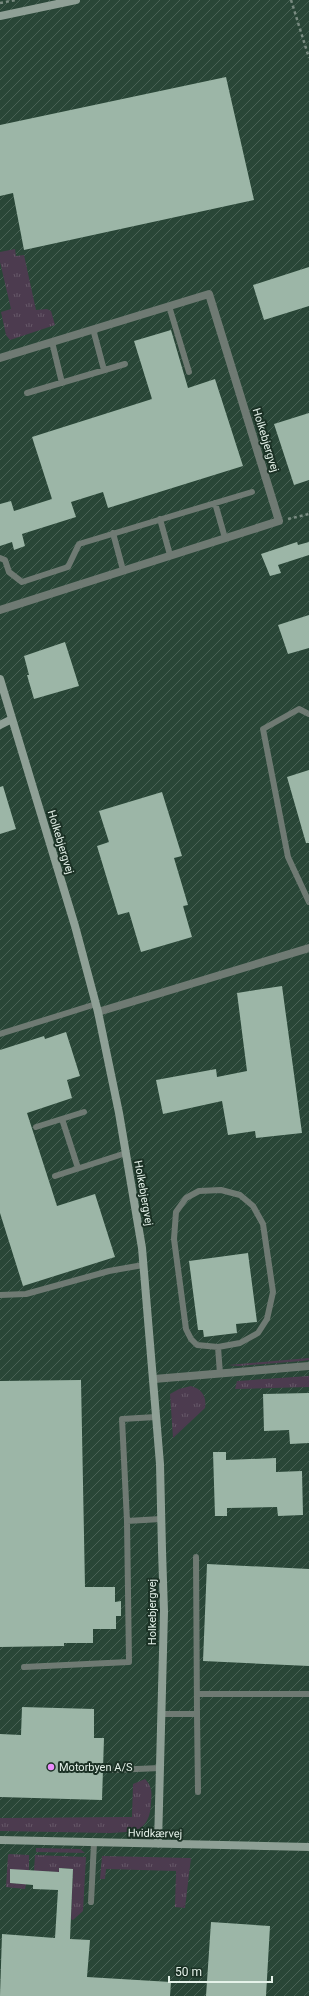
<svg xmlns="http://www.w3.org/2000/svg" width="309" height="1996" viewBox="0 0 309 1996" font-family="Roboto,sans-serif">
  <defs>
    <pattern id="industrial-furrows" width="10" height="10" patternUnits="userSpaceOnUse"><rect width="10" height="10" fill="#294637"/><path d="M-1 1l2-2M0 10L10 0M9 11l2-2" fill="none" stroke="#486154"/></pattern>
    <pattern id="grass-tufts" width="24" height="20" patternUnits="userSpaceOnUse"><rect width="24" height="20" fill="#4c3b4f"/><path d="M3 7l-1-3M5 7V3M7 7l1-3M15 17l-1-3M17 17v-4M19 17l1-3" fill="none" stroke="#665868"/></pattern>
  </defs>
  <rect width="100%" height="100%" fill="#253b2f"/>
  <path fill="url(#industrial-furrows)" d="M 0,0 L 309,0 L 309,1996 L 0,1996 Z"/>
  <path fill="url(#grass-tufts)" d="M 15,249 L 16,256 L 24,255 L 36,310 L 47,309 L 51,311 L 55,325 L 10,340 L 6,335 L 1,312 L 11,309 L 0,262 L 0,252 Z
    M 309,1358 L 309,1360 L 302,1361 L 238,1366 L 228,1365 Z
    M 309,1376 L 309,1387 L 235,1389 L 237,1381 Z
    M 191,1386 C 202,1389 207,1397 205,1408 L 173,1438 L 170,1394 L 179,1389 Z
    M 145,1779 C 152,1786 152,1793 151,1802 C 150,1832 135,1832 110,1833 L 0,1831 L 0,1818 L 132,1817 L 133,1784 Z
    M 36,1848 L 80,1849 L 85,1853 L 36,1852 Z
    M 9,1854 L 29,1855 L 29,1871 L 10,1870 L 10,1883 L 26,1884 L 25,1889 L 6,1887 L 8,1855 Z
    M 35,1855 L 86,1857 L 83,1911 L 73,1920 L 71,1919 L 73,1869 L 59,1868 L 59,1872 L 34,1871 Z
    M 102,1856 L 191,1858 L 185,1908 L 175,1907 L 176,1871 L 106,1869 L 105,1879 L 100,1879 Z"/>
  <path fill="#9cb6a7" d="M 226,77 L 254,200 L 24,250 L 13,193 L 0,196 L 0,125 Z
    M 309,267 L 309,306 L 264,320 L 253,285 Z
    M 171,330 L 188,388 L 215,379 L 243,466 L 108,508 L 103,492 L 71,502 L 76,517 L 22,534 L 25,546 L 14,550 L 12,542 L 0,546 L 0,504 L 11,501 L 14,511 L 52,499 L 32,437 L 152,399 L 134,341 Z
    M 309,413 L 309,480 L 294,485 L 274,424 Z
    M 297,542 L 298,545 L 309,542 L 309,555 L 278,565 L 281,573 L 270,576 L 261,554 Z
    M 309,615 L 309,648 L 288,654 L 278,625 Z
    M 65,642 L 79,686 L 34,699 L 27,675 L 29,675 L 24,656 Z
    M 309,770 L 309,843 L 306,843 L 287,777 Z
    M 3,786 L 16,829 L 0,834 L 0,787 Z
    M 162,792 L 182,856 L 174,858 L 188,905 L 183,906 L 192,937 L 141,952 L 129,912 L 118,915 L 97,846 L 109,842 L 99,811 Z
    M 282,986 L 302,1133 L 256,1138 L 255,1131 L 228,1135 L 222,1101 L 163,1114 L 156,1080 L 216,1069 L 217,1077 L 247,1071 L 237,993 Z
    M 66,1032 L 80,1076 L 67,1080 L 72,1098 L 27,1113 L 57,1206 L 95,1194 L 115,1257 L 23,1286 L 0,1213 L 0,1050 L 44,1036 L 45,1039 Z
    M 248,1253 L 257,1322 L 236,1324 L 237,1333 L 204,1337 L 203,1330 L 198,1330 L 189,1261 Z
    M 81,1380 L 85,1587 L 115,1587 L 115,1602 L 121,1601 L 121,1616 L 116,1616 L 116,1629 L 93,1629 L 93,1643 L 64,1643 L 64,1646 L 0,1647 L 0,1381 Z
    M 309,1393 L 309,1443 L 290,1444 L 289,1430 L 264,1431 L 263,1394 Z
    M 213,1452 L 226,1452 L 226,1460 L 276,1458 L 276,1472 L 302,1471 L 303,1515 L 278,1516 L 277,1507 L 227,1508 L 227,1516 L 215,1516 Z
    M 207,1564 L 309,1569 L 309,1666 L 203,1661 Z
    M 22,1707 L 94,1709 L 94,1738 L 104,1738 L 102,1800 L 0,1797 L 0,1734 L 21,1735 Z
    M 59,1868 L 73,1869 L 70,1939 L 90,1940 L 87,1977 L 171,1982 L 170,1996 L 0,1996 L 2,1934 L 55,1938 L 58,1890 L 33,1889 L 33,1885 L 10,1883 L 10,1869 L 59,1872 Z
    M 211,1922 L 270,1926 L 266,1996 L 206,1996 Z"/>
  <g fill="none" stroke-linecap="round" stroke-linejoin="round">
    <path stroke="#798b81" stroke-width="2.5" stroke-dasharray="3 3" stroke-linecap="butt" d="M 291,0 L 309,58
      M 0,3 L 16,0
      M 288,519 L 309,514"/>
    <path stroke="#6f7a73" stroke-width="6" d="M 169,306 L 189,372
      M 93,329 L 104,370
      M 52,342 L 62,383
      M 27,393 L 125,364
      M 215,503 L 225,538
      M 160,519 L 170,555
      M 113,533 L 123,570
      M 0,558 L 5,560 L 9,572 L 22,582 L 68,567 L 79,544 L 252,492
      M 309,714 L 299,709 L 263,729 L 288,857 L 309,902
      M 0,1034 L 96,1004
      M 62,1119 L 78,1168
      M 36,1127 L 84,1112
      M 55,1176 L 126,1153
      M 0,1295 L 26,1294 L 109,1271 L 143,1265
      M 218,1347 L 197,1345 L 191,1339 L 186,1329 L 174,1239 L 176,1212 L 186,1198 L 199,1191 L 221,1190 L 240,1195 L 253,1206 L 263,1224 L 273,1292 L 267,1319 L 258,1333 L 240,1343 L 218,1347 L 220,1374
      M 156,1417 L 122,1419 L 127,1521 L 161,1519
      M 24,1667 L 129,1662 L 127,1521
      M 197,1694 L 309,1694
      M 161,1714 L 197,1714 L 196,1557
      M 197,1714 L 198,1792
      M 114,1770 L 160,1768
      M 91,1902 L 94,1843"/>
    <path stroke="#6f7a73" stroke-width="8" d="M 0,358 L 209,294 L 279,521 L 0,610
      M 98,1012 L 309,948
      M 154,1379 L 309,1366"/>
    <path stroke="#8fa096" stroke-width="8" d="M 0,16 L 76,0
      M 0,679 L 75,926 L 98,1012 L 119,1113 L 142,1248 L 160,1464 L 162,1550 L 164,1612 L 158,1844
      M 0,725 L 12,719
      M 0,1840 L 309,1847"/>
  </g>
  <circle fill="#eb8dfc" stroke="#1b3125" stroke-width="1.5" cx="51" cy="1767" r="4"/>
  <g text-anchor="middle" stroke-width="4" stroke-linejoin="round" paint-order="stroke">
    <g font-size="11" fill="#e5f2ea" stroke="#1b3125">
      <text transform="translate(266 440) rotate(73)" y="4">Holkebjergvej</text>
      <text transform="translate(61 842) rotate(73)" y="4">Holkebjergvej</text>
      <text transform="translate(144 1193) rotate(80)" y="4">Holkebjergvej</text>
      <text transform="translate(152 1612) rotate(-90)" y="4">Holkebjergvej</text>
      <text transform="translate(155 1833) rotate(1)" y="4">Hvidkærvej</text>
    </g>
    <g font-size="11" fill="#e5f2ea" stroke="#1b3125" text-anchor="start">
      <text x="59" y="1771">Motorbyen A/S</text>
    </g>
  </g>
  <path d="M169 1976v6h103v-6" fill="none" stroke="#e5f2ea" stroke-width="2"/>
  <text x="175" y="1976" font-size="12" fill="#e5f2ea" stroke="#1b3125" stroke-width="3" paint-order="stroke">50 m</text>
</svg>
